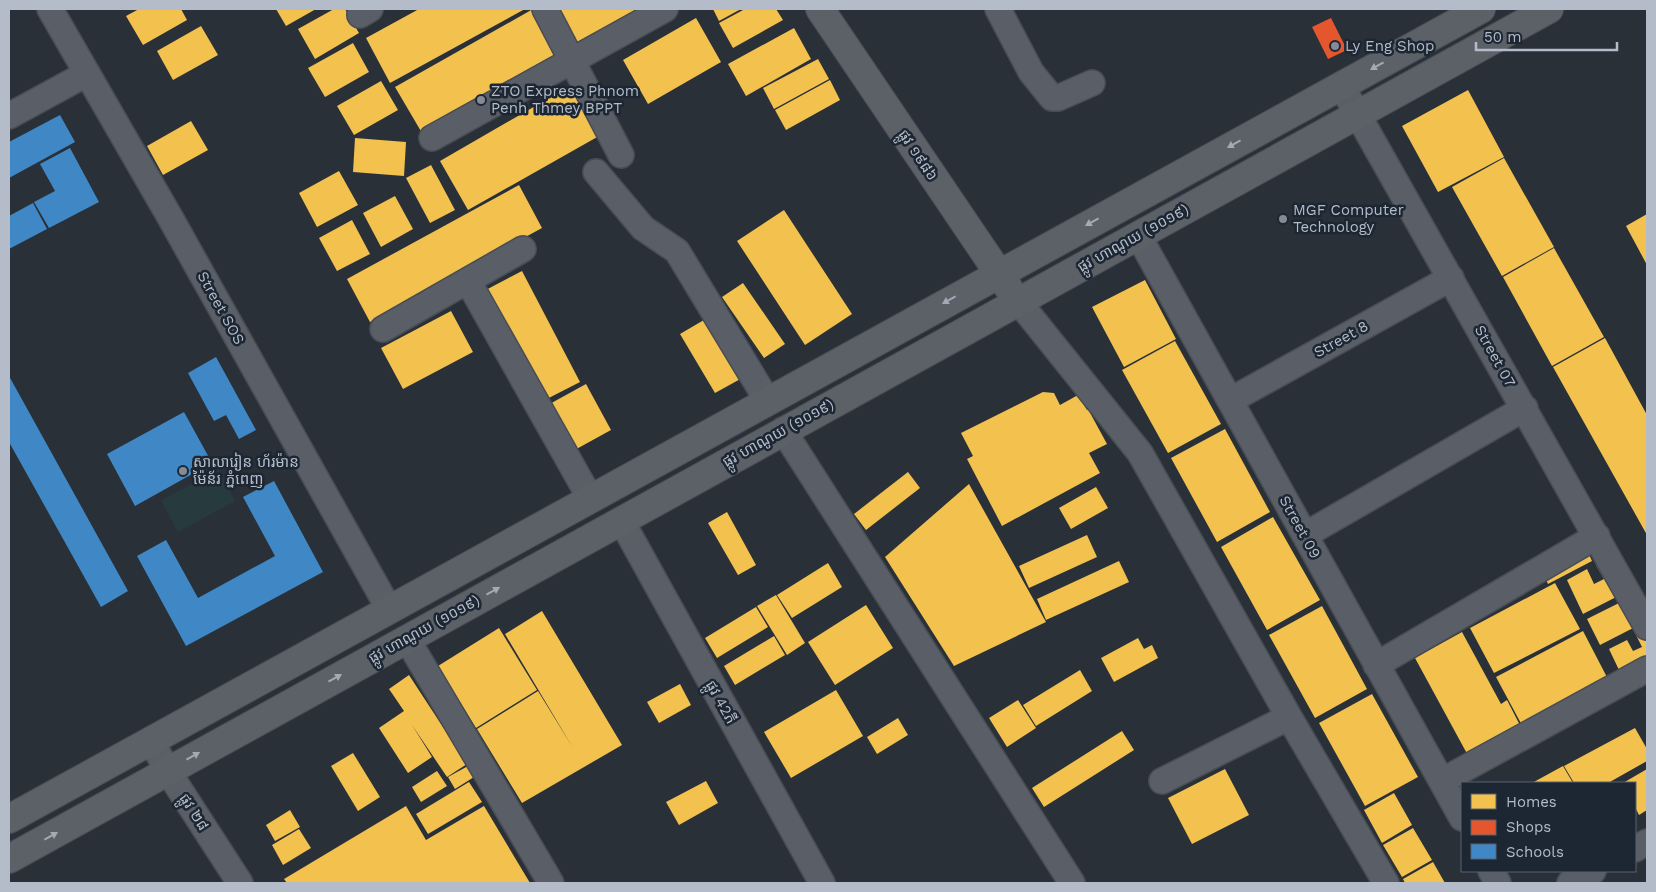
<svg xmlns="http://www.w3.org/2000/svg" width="1656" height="892" viewBox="0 0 1656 892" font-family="'Work Sans','Noto Sans Khmer',sans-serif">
  <rect width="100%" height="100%" fill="#2a3038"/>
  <path fill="#273a3e" d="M 219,470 L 235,501 L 178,532 L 161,500 Z"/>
  <path fill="#f2c14e" d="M 139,9 L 181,9 L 187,20 L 143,45 L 126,16 Z
    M 276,9 L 316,9 L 286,26 Z
    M 334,9 L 345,9 L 359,33 L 315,59 L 298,29 Z
    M 419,9 L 525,9 L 390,83 L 366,38 Z
    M 533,9 L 561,54 L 422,133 L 395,87 Z
    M 558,9 L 640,9 L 578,44 Z
    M 713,9 L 741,9 L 719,21 Z
    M 745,9 L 776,9 L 783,20 L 733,48 L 719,23 Z
    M 696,18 L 721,62 L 648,104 L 623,60 Z
    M 201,26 L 218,55 L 173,80 L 157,51 Z
    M 794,28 L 811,59 L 746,96 L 728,64 Z
    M 353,43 L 369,72 L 325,97 L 308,68 Z
    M 818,59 L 829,79 L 774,109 L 763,88 Z
    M 830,80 L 840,100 L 786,130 L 775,110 Z
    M 381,81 L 398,110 L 354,135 L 337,106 Z
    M 570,86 L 599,136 L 468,210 L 440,161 Z
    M 1468,90 L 1504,157 L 1438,192 L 1402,126 Z
    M 191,121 L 208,150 L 163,175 L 147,146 Z
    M 355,138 L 406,142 L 404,176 L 353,172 Z
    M 1504,158 L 1554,247 L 1502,276 L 1452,187 Z
    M 431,165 L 455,210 L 430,223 L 406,178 Z
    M 339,171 L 358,205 L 317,227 L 299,193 Z
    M 519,185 L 542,228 L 370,322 L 347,279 Z
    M 395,196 L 413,229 L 381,247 L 363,213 Z
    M 784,210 L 852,314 L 805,345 L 737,241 Z
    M 1647,214 L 1647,265 L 1626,226 Z
    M 352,220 L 370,254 L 337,271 L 319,238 Z
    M 1554,248 L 1604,337 L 1552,366 L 1503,277 Z
    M 522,271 L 580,382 L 539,403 L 482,292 Z
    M 1145,280 L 1176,339 L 1124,367 L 1092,307 Z
    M 743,283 L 785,344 L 764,358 L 722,297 Z
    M 451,311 L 473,352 L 403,389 L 381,348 Z
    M 709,317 L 744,377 L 715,393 L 680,334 Z
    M 1605,338 L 1647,415 L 1647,535 L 1553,367 Z
    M 1175,341 L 1221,424 L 1168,453 L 1122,370 Z
    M 586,384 L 611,430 L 571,452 L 546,406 Z
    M 1043,392 L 1054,393 L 1060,405 L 1078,395 L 1087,410 L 1088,409 L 1107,444 L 1089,453 L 1100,473 L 1002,526 L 967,459 L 973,456 L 961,433 Z
    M 1225,429 L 1270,512 L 1217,542 L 1171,458 Z
    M 908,472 L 920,488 L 866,530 L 854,514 Z
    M 969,484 L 1046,622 L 954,666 L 885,557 Z
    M 1096,487 L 1108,508 L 1071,529 L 1059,508 Z
    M 727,512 L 756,565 L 738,575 L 708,523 Z
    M 1273,517 L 1320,600 L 1267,630 L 1221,547 Z
    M 1087,535 L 1097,557 L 1029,588 L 1019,566 Z
    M 1587,550 L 1592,561 L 1548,584 L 1543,573 Z
    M 1607,559 L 1624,593 L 1583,614 L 1567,580 L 1587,569 L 1594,584 L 1604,579 L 1596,565 Z
    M 1119,561 L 1129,582 L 1046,620 L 1037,599 Z
    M 828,563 L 842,587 L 792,618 L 777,595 Z
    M 1555,583 L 1580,629 L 1494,673 L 1470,628 Z
    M 776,595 L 805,643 L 787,655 L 757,606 Z
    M 1627,599 L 1641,624 L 1600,645 L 1587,619 Z
    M 866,605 L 893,648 L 835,685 L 808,642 Z
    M 1322,606 L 1367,689 L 1315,718 L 1269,635 Z
    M 756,607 L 768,627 L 717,658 L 705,638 Z
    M 542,611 L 622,745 L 522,803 L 477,729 L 538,691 L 573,748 L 505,634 Z
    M 1644,625 L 1647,633 L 1647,655 L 1619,670 L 1609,649 L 1627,640 L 1633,651 L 1642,647 L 1634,631 Z
    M 499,628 L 537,690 L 476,728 L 438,666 Z
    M 1583,631 L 1610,683 L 1524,729 L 1496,677 Z
    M 1462,632 L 1501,704 L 1507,700 L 1524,733 L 1471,761 L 1415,658 Z
    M 774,636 L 785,655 L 735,685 L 724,666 Z
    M 1138,638 L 1144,649 L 1152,645 L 1158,658 L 1114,682 L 1101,658 Z
    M 1080,670 L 1092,691 L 1036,726 L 1023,705 Z
    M 409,675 L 467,764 L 447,777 L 412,725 L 432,757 L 408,773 L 379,728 L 404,711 L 389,689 Z
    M 680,684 L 691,705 L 659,723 L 647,702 Z
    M 836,690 L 863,736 L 791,778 L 764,732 Z
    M 1372,694 L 1418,777 L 1365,806 L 1319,723 Z
    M 1018,700 L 1036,728 L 1007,747 L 989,718 Z
    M 898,718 L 908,735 L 877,754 L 867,737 Z
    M 1635,728 L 1647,749 L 1647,761 L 1608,783 L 1574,783 L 1564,766 Z
    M 1122,731 L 1134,750 L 1044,807 L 1032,788 Z
    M 353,753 L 380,797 L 358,811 L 331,766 Z
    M 468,766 L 474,777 L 455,789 L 448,777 Z
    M 1563,766 L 1573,783 L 1532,783 Z
    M 1225,769 L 1249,815 L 1192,844 L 1168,798 Z
    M 1647,769 L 1647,810 L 1639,815 L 1635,807 L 1635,783 L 1623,783 Z
    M 437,771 L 447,786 L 421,802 L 412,787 Z
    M 706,781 L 718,803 L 679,825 L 666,802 Z
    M 469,782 L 482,802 L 428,834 L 416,814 Z
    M 1394,793 L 1412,825 L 1382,843 L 1364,810 Z
    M 406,806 L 426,840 L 484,806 L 530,883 L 287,883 L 284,879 Z
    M 290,810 L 300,827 L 275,841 L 266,825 Z
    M 1413,828 L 1432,860 L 1402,877 L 1383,845 Z
    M 299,829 L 311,848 L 283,865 L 272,845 Z
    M 1433,862 L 1445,883 L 1405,883 L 1403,879 Z"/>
  <path fill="#e4572e" d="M 1331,18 L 1347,50 L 1328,59 L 1312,27 Z"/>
  <path fill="#3f88c5" d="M 60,115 L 75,142 L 9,178 L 9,142 Z
    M 70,148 L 99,202 L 49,228 L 34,202 L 55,191 L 40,164 Z
    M 33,203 L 47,229 L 9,249 L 9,216 Z
    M 216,357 L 256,430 L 239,439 L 226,415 L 214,421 L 188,373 Z
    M 9,376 L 128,591 L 101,607 L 9,442 Z
    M 184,412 L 212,463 L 135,506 L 107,454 Z
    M 274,481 L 323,572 L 186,646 L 137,556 L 166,540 L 198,598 L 275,556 L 243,497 Z"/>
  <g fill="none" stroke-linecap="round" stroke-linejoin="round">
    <defs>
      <path id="minor" d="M 50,9 L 171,219 L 389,609
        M 545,9 L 621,155
        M 998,9 L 1031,72 L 1052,98 L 1058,98 L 1092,83
        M 360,15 L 370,9
        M 1341,85 L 1647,627
        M 9,116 L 86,74
        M 432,138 L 665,9
        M 596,172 L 643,228 L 677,251 L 767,400
        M 1138,235 L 1462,818
        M 468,281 L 590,498
        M 1018,301 L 1140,453 L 1289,717 L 1386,883
        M 383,329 L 523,249
        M 1231,400 L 1451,278
        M 783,430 L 1072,883
        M 621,520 L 822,883
        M 1305,535 L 1525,408
        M 407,639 L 551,883
        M 1376,665 L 1597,536
        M 151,740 L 167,770 L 240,883
        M 1162,781 L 1289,717
        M 1442,781 L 1647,669
        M 1635,849 L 1647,842
        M 1491,871 L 1498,883
        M 1570,883 L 1593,871"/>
      <path id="major" d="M 820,9 L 1008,287
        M 9,819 L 1481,9
        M 9,859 L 1549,9"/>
    </defs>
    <use href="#minor" stroke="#484c53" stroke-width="28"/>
    <use href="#major" stroke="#484c55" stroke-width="30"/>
    <use href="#minor" stroke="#5a5e66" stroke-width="25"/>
    <use href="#major" stroke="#5c6168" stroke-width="28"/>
  </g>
  <defs><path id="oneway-solid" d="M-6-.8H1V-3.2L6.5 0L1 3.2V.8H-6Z" transform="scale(1.25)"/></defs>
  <g fill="#a2aab6">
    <use href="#oneway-solid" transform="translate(1377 66) rotate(151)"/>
    <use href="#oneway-solid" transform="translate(1234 144) rotate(151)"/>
    <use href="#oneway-solid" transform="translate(1092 222) rotate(151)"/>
    <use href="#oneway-solid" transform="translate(949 300) rotate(151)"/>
    <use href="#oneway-solid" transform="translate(493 591) rotate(-29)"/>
    <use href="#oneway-solid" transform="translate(335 678) rotate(-29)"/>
    <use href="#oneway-solid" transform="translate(193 756) rotate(-29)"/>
    <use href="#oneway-solid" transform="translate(51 836) rotate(-29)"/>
  </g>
  <g fill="#848b96" stroke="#1d2633" stroke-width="2">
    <circle cx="1335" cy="46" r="5"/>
    <circle cx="481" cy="100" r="5"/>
    <circle cx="1283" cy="219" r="5"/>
    <circle cx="183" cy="471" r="5"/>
  </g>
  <g text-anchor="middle" stroke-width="5" stroke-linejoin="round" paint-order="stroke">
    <g font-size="15" fill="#b4bcc9" stroke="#1d2633" text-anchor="start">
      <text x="1345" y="51">Ly Eng Shop</text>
      <text x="491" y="96">ZTO Express Phnom<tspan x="491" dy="17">Penh Thmey BPPT</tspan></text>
      <text x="1293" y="215">MGF Computer<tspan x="1293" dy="17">Technology</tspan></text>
      <text x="193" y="467">សាលារៀន ហ័រម៉ាន<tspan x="193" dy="17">ម៉ៃន័រ ភ្នំពេញ</tspan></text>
    </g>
    <g font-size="15" fill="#b4bcc9" stroke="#1d2633">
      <text transform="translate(918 155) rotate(56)" y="5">ផ្លូវ ១៩៨៦</text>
      <text transform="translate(1133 238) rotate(-29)" y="5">ផ្លូវ ហាណូយ (១០១៩)</text>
      <text transform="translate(221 308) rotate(61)" y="5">Street SOS</text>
      <text transform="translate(1341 339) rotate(-29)" y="5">Street 8</text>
      <text transform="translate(1495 356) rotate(61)" y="5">Street 07</text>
      <text transform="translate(778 433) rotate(-29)" y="5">ផ្លូវ ហាណូយ (១០១៩)</text>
      <text transform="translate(1300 527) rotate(61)" y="5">Street 09</text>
      <text transform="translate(424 629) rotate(-29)" y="5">ផ្លូវ ហាណូយ (១០១៩)</text>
      <text transform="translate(721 702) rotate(61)" y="5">ផ្លូវ 42ភី</text>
      <text transform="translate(194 812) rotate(57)" y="5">ផ្លូវ ២៨</text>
    </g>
  </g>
  <rect width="1656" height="892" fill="none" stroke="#b4bcc9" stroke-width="20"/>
  <rect x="1461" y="782" width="175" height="90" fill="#1d2633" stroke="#59626f"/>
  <rect x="1471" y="794" width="25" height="15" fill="#f2c14e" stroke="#59626f"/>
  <text x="1506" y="807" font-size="15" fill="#b4bcc9">Homes</text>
  <rect x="1471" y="820" width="25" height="15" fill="#e4572e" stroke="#59626f"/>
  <text x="1506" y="832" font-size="15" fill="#b4bcc9">Shops</text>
  <rect x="1471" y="844" width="25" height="15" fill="#3f88c5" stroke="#59626f"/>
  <text x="1506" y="857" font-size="15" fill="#b4bcc9">Schools</text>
  <path d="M1476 42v8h141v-8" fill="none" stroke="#b4bcc9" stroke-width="2.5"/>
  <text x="1484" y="42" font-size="15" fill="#b4bcc9" stroke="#1d2633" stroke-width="4" paint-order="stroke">50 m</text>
</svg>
